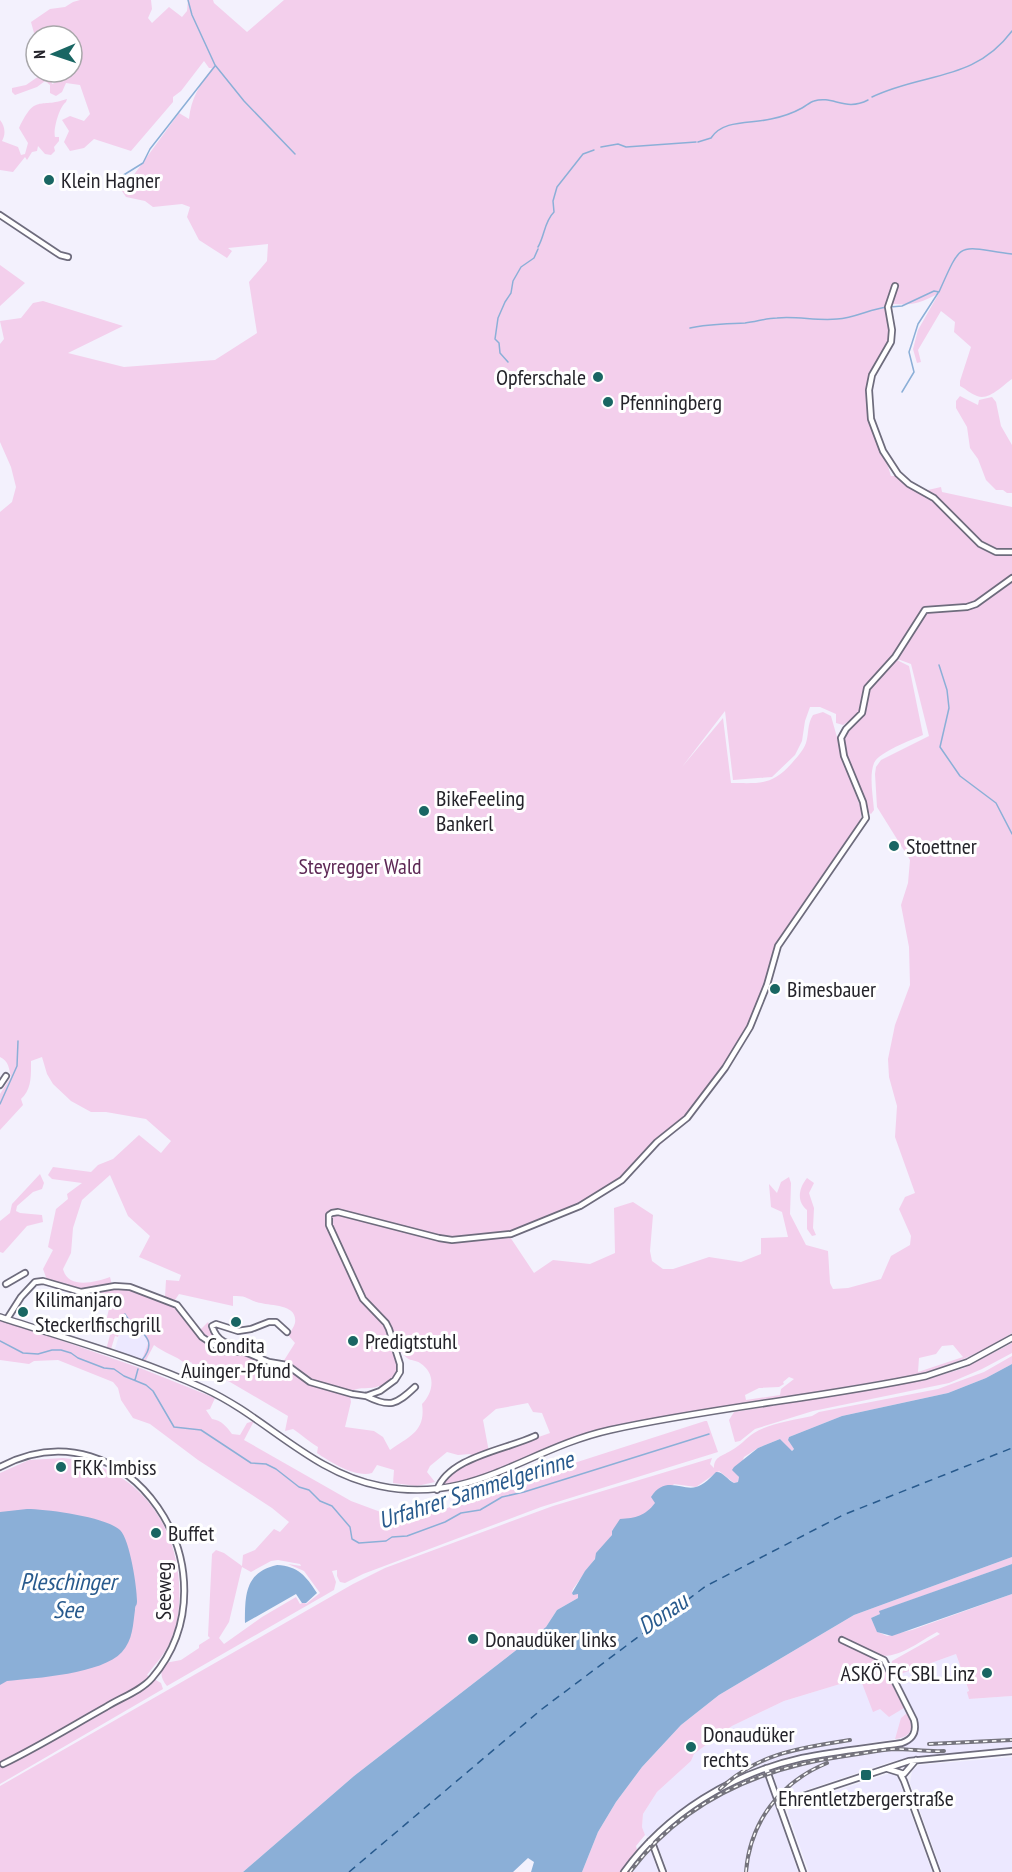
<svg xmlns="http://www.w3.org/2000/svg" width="1012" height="1872" viewBox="0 0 1012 1872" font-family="'PT Sans Narrow',sans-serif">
  <rect width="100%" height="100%" fill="#f3f1fd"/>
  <path fill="#ece8ff" d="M 123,1322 L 135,1325 L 146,1337 L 149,1345 L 142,1360 L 114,1352 Z
    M 956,1654 L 969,1692 L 969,1699 L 1012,1696 L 1012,1747 L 909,1758 L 890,1762 L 785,1797 L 780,1794 L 773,1774 L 775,1768 L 829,1756 L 903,1746 L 912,1741 L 918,1731 L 917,1721 L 895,1676 Z
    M 860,1678 L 880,1709 L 889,1716 L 904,1708 L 907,1713 L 903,1716 L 895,1739 L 795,1755 L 754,1768 L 706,1792 L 666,1820 L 648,1837 L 645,1835 L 642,1827 L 643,1814 L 657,1792 L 691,1761 L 694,1754 L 719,1735 L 732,1726 L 784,1701 Z
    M 1012,1757 L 1012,1872 L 942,1872 L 910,1783 L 912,1771 L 919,1765 Z
    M 761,1773 L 765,1776 L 798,1872 L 668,1872 L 656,1841 L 659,1836 L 699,1804 L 731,1786 Z
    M 888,1774 L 894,1774 L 898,1778 L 932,1872 L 809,1872 L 788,1813 L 789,1806 Z
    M 647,1847 L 651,1851 L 658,1872 L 627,1872 Z"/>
  <path fill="#f3cfec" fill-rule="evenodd" d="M 80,0 L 151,0 L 152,9 L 148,18 L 152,23 L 169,7 L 182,17 L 187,11 L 188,0 L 213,0 L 214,3 L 247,32 L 284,0 L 1012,0 L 1012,379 C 1003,385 989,401 977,396 C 971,394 966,389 960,386 L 960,381 L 971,347 L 954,332 L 955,322 L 941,311 L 918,350 L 921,362 L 917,363 L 913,349 L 918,330 L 939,293 C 917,305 912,305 887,304 C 889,321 893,338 883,354 C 877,364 870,370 868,382 C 863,419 882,443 891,476 L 896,476 L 919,492 L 941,487 L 942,492 L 1012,507 L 1012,1333 C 981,1353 951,1366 915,1375 C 849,1386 783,1398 717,1408 C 666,1417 615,1421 566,1440 C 534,1451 473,1487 442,1484 L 450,1473 L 476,1459 L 550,1433 L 542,1413 L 533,1412 L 528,1403 L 496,1409 L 483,1420 L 489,1452 L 473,1456 L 470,1454 L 458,1455 L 447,1452 L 430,1466 L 427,1472 L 435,1482 L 417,1486 L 393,1483 L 394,1470 L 377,1465 L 372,1473 C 356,1478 330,1462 317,1453 L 318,1447 C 308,1441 302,1435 293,1429 L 285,1431 L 288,1416 L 230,1382 L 195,1367 L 191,1362 L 186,1364 C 175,1355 164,1353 154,1345 L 145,1362 L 142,1360 L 148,1343 C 143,1329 136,1325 123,1323 L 118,1337 L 115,1336 L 111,1349 L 106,1350 L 110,1335 L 103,1333 L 109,1309 L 84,1307 L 69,1292 L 86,1295 L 120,1288 L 141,1293 L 173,1304 L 179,1309 L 197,1335 L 223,1353 L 245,1354 L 261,1363 L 261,1367 L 265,1367 L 266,1364 L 292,1368 L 305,1381 L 350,1395 L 351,1402 L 345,1427 L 374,1431 L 383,1437 L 390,1450 C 410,1436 426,1431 422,1404 C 434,1392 436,1373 420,1363 C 416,1360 411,1361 407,1358 C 402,1354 398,1348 394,1343 C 398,1366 403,1372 383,1388 L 379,1386 C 370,1390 360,1386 352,1391 L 312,1381 L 291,1365 L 283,1362 L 295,1343 L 289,1336 C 290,1332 294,1327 295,1323 C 298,1304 272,1306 261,1303 C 248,1301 249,1295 233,1296 L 233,1306 L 179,1294 L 175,1300 L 165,1297 L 166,1280 L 179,1281 L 181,1275 L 139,1257 L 150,1236 L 128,1216 L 110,1175 L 82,1200 L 73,1228 L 71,1253 L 63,1269 C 68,1290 96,1282 110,1277 L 112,1285 C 81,1292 77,1290 47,1280 L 43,1269 L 53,1250 L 48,1247 L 56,1209 L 68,1199 L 67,1194 L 82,1183 L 52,1179 L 48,1175 L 53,1167 L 91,1172 L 98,1165 L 113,1159 L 139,1135 L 161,1153 L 171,1141 L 146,1119 L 106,1112 L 91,1112 L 71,1101 L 53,1084 L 47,1074 L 42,1057 L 31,1061 C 31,1075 32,1089 21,1099 L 23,1105 L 0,1130 L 0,1094 L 11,1077 C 9,1069 9,1061 0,1057 L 0,512 L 12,502 L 16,487 L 11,467 L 0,442 L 0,344 L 4,339 L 0,321 L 21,318 L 33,303 L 43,301 L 123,326 L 68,353 L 124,367 L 215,360 L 257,333 L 249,282 L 267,261 L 268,244 L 228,248 L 232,251 L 227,258 L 199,240 L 187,217 L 190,207 L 182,204 L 153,207 L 145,201 L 126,197 L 122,191 L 179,113 L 189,119 C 191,98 200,85 212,68 L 209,68 L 204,61 L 181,91 L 173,97 L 173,102 L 131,151 L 94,139 L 84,148 L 70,151 L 64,142 L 69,131 L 62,120 L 70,116 L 84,121 L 90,114 L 80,85 L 66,83 L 62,92 L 56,96 L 50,93 L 50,85 L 45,81 L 37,87 L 15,95 L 12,92 L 12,88 L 26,85 L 42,74 L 47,73 L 51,77 L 52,84 L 64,79 L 58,72 L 72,72 L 73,39 L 70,33 L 62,32 L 59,26 C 50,29 45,35 37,36 L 34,33 L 31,22 L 50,9 L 65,7 L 73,2 ZM 892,657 L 911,664 L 929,736 L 881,760 L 876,767 L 875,774 L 877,807 L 910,860 L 908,883 L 901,905 L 909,947 L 910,985 L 895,1025 L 888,1059 L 889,1077 L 897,1106 L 895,1137 L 915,1193 L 905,1197 L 899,1209 L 911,1236 L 910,1245 L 891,1256 L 881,1279 L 848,1288 L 833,1289 L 830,1283 L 828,1251 L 806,1245 L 790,1214 L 791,1183 L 789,1177 L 781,1182 L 777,1193 L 769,1184 L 771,1207 L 782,1212 L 788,1237 L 761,1238 L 761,1254 L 741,1262 L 709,1257 L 673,1269 L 663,1269 L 652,1261 L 650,1251 L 653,1215 L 633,1202 L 614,1208 L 615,1253 L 590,1264 L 553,1260 L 534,1273 L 510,1237 L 454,1241 L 340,1214 L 334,1214 L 331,1217 L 332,1227 L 373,1312 L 358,1296 L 326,1227 L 328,1213 L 335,1210 L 452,1239 L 507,1233 L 523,1228 L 538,1219 L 568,1208 L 574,1211 L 625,1180 L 648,1155 L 686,1122 L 712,1089 L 728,1067 L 755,1020 L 768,988 L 781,942 L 860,822 L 862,811 L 846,769 L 831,716 L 823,712 L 813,715 C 807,724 809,734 806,743 C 803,751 797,757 792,763 C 772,786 759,783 731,783 L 723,718 L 682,767 L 725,711 L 733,780 L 772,777 L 795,755 L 802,741 L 805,721 L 810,707 L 820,707 L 836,714 L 836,723 L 843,725 L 860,714 C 863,685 874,678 892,657 ZM 953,1345 L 963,1357 L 918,1372 L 919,1358 L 936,1354 L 942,1346 ZM 789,1377 L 794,1379 L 781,1389 L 780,1395 L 746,1400 L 745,1395 L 759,1388 L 779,1387 L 784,1384 L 783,1382 Z
    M 67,99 L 66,102 C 59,107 53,130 55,137 L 59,137 L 59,141 L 54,147 L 55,151 L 51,155 L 45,154 L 38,146 L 37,151 L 32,152 L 27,160 L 25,157 L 13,172 L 0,170 L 0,120 C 5,126 6,134 2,141 L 18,147 L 21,155 L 25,154 L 28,143 L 19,128 C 36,93 38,109 67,99 Z
    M 0,265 L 25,283 L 0,306 Z
    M 960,396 L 978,405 L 979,400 L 992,397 L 996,402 L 1001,426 L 1012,445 L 1012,493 L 1007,493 L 1003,490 L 996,490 L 986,480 L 978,459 L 970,448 L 967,427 L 956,408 L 956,401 Z
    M 895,659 L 909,666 L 923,735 C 911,740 879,752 874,763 C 869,776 873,796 874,810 L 871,814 L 867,811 L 844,749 L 843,735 L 845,731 L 861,717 L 869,687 Z
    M 40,1174 L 44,1183 L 42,1189 L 33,1192 L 17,1206 L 16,1211 L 20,1213 L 42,1215 L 43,1222 L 27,1226 L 3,1253 L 0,1252 L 0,1221 L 10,1213 L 12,1204 Z
    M 807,1178 L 814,1183 L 809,1193 L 814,1208 L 813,1228 L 816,1235 L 812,1236 L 807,1229 L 807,1210 C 796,1201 799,1188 807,1178 Z
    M 0,1319 L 140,1368 L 215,1398 L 210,1409 L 206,1410 L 212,1419 C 221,1420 227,1427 232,1434 L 240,1435 L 247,1423 L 254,1421 L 244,1440 L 351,1501 L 394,1517 L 405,1518 L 408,1515 L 434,1513 L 540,1474 L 705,1421 L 707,1421 L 718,1452 L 541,1507 L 363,1574 L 345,1583 L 340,1582 L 337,1576 L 337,1570 L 332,1571 L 336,1582 L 334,1590 L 167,1686 C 161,1679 159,1671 165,1663 L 181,1660 L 199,1648 L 199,1645 L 210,1638 L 208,1636 L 212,1554 L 216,1550 L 224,1553 L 242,1566 L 243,1555 L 255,1550 L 274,1529 L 280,1532 L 289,1522 L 272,1508 L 198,1460 L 150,1424 L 133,1418 L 121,1400 L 118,1388 L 113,1382 L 58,1360 L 34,1361 L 29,1364 L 0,1360 ZM 278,1560 L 300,1564 L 301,1566 L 288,1564 L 304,1571 L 320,1593 L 306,1604 L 304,1602 L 300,1604 L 296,1597 L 262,1617 L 224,1644 L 219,1638 L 229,1622 L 242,1567 L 251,1572 L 271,1561 Z
    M 208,1322 C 219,1348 232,1347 256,1350 L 259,1353 L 259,1355 L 223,1349 L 199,1331 Z
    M 1012,1343 L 1012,1353 L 982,1369 L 949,1383 L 813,1411 L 755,1429 L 740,1441 L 735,1442 L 729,1420 L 734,1412 L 925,1380 L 964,1368 Z
    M 1012,1356 L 1012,1364 L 986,1378 L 948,1393 L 842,1416 L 789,1437 L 788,1440 L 794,1449 L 791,1451 L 780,1439 L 758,1448 L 744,1457 L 737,1475 L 739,1477 L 738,1482 L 734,1483 L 719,1471 L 696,1487 L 674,1484 L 647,1513 L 612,1530 L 612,1535 L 573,1589 L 572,1593 L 578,1594 L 578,1598 L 557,1610 L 546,1627 L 354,1776 L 243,1872 L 0,1872 L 0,1786 L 353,1584 L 385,1568 L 553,1506 L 712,1458 L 710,1464 L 714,1468 C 714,1456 723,1456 732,1450 C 740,1446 746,1438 754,1433 C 770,1423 794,1420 812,1416 L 819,1412 L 938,1389 L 984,1372 Z
    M 63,1458 C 131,1464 175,1517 179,1583 C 180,1601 179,1621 172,1637 C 167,1652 156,1663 147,1675 L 161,1683 L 163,1689 L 0,1784 L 0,1473 L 29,1460 Z
    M 1012,1557 L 1012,1564 L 880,1611 L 880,1614 L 871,1618 L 878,1632 L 887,1636 L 912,1630 L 1012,1594 L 1012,1696 L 969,1699 L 967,1692 L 969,1691 L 956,1654 L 895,1676 L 891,1667 L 892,1661 L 940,1634 L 937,1632 C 918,1642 896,1662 873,1654 C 861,1650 852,1640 840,1636 L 840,1640 L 876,1658 L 881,1663 L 904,1708 L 889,1717 L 880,1709 L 873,1712 L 860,1678 L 784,1701 L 732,1726 L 719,1735 L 694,1754 L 691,1761 L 657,1792 L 643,1814 L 642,1827 L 645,1835 L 636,1846 L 637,1850 L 620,1872 L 582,1872 L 598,1832 L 616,1802 L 642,1767 L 681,1725 L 719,1695 L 854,1615 Z
    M 907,1713 C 915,1728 912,1737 895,1739 L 901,1718 Z"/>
  <path fill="#8bafd7" d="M 1012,1364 L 1012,1557 L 854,1615 L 719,1695 L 681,1725 L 642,1767 L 616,1802 L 598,1832 L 582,1872 L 531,1872 L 534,1862 L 528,1858 L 513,1872 L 243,1872 L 354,1776 L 546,1627 L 557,1610 L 578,1598 L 578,1594 L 573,1595 L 572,1593 L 585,1571 L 595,1559 L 596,1553 L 612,1535 L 612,1531 L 620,1519 C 636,1518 645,1516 655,1503 L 651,1497 C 665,1475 682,1491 696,1487 C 704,1485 711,1477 716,1472 C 722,1471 728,1480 734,1483 L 738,1482 L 739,1477 L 732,1470 L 734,1467 L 758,1448 L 780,1439 L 792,1451 L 794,1449 L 788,1440 L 789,1437 L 842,1416 L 948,1393 L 986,1378 Z
    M 27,1509 C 47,1509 106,1517 120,1530 C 130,1540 137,1587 137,1601 C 137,1607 135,1604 135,1610 C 133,1624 133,1640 122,1652 C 102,1674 36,1678 7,1681 L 0,1685 L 0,1512 Z
    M 1012,1564 L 1012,1594 L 892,1636 L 877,1632 L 871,1618 L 880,1614 L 879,1611 Z
    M 277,1565 C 298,1566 306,1576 317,1593 L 306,1603 L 302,1603 L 296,1594 L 245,1623 C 245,1595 245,1572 277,1565 Z"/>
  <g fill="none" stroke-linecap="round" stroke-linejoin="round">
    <path stroke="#8bafd7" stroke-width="1.5" d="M 188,0 L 192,15 L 215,65 L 244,101 L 295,154
      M 872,97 C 924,72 974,82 1012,31
      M 698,142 L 711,138 C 723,119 752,124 771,119 C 781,117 793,113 802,108 C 806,106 810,102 814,101 C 833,95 845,112 868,100
      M 601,147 L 618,144 L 626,147 L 696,142
      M 122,176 L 143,163 L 150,149 L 215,66
      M 538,247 C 545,235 544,222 554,212 L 553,201 L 557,187 L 583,154 L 594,150
      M 890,307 L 902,306 L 934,291 L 939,292 C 963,238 957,247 1012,254
      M 690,328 C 708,324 726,324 745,323 C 756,322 766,318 777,318 C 797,316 817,321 837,319 C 855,318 870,309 887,307
      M 508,362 L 500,353 L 499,343 L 495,339 L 498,318 L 505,302 L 511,293 L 513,281 L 521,267 L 534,258 L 538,249
      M 902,392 L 914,372 L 909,352 L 912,343 L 918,324 L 938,293
      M 939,665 L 947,690 L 949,708 L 940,747 L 960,776 L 996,803 L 1012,834
      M 0,1104 L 17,1066 L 18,1041
      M 125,1314 C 133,1330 162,1336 142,1360
      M 0,1341 L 23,1353 L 38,1354 L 52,1350 L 61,1350 L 71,1353 L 78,1358 L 104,1368 L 114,1369 L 124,1376 L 146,1385 L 153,1391 L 174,1427 L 201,1430 L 251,1463 L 266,1464 L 276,1469 L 299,1487 L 309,1490 L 320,1501 L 332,1506 L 350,1527 L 352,1539 L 359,1543 L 386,1541 L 392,1537 L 407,1536 L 445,1522 L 461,1513 L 480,1510 L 502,1497 L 524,1492 L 709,1434
      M 135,1380 L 138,1369"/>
    <path stroke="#285a8d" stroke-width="1.5" stroke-dasharray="8 6" stroke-linecap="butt" d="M 349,1872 L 542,1709 L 706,1586 L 843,1515 L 1012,1448"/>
    <defs>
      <path id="minor" d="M 0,215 L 60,255 L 68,257
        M 895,286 L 888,307 L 892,330 L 891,342 L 872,375 L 869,390 L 871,419 L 883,451 L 898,474 L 909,484 L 934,498 L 980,544 L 996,552 L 1012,552
        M 0,1085 L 6,1076
        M 6,1284 L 25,1273
        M 7,1319 L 21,1297 L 35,1282 L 43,1281 L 81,1292 L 115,1286 L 130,1287 L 177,1305 L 202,1337 L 223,1351 L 245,1352 L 269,1362 L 287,1365 L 310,1382 L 352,1394 L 366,1396 L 380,1391 L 395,1380 L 400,1372 L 400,1364 L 389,1329 L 386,1323 L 363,1299 L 329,1225 L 329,1215 L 332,1213 L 338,1212 L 439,1238 L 452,1240 L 511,1234 L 580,1206 L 622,1180 L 657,1142 L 687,1118 L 725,1068 L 750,1027 L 767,985 L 778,946 L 866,818 L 863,802 L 844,756 L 841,738 L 846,729 L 862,713 L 867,688 L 895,657 L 925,610 L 967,607 L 976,604 L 1012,578
        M 260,1359 L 261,1353 C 246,1340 221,1354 212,1326 L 216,1324 L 238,1331 L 251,1329 L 269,1322 L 276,1322 L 287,1332
        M 366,1396 C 390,1408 396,1405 415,1387
        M 0,1467 C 128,1399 242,1572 152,1678 C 141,1691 120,1698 106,1707 C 72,1726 38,1747 3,1764
        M 437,1490 C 449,1457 505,1450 535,1436
        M 766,1768 L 803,1872
        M 888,1769 L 904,1774 L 916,1760
        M 900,1773 L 904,1781 L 937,1872
        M 779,1804 L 909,1761 L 1012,1751
        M 650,1841 L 653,1845 L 663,1872
        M 624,1872 C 667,1813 731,1774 802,1758 C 835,1751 869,1748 902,1743 C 913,1739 917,1732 914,1720 L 884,1660 L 842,1640"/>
      <path id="major" d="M 0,1317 C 67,1339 141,1359 205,1389 C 266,1417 312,1473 380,1486 C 473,1505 525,1449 610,1430 C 715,1407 822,1398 926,1376 L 968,1362 L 1012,1338"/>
    </defs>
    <use href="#minor" stroke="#6e6c7d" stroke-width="8"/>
    <use href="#major" stroke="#6e6c7d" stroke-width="8"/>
    <use href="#minor" stroke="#fff" stroke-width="4.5"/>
    <use href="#major" stroke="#fff" stroke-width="5"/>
    <defs>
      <path id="rail" d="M 929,1744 L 1012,1740
        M 720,1789 C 758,1753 800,1748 850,1740
        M 630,1872 C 683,1801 759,1768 845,1756 C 861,1754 878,1750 894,1749 C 911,1749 927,1752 944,1751
        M 746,1872 C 750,1821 781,1782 827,1763"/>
    </defs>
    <use href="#rail" stroke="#75747d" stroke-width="4"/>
    <use href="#rail" stroke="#fff" stroke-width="1.5" stroke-dasharray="4.5" stroke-linecap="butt"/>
  </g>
  <g fill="#196663" stroke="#fff" stroke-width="2">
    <circle cx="49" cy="180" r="6"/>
    <circle cx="598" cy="377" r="6"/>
    <circle cx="608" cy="402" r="6"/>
    <circle cx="424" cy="811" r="6"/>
    <circle cx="894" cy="846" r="6"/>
    <circle cx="775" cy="989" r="6"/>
    <circle cx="23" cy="1312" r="6"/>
    <circle cx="236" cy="1322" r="6"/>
    <circle cx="353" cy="1341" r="6"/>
    <circle cx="61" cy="1467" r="6"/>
    <circle cx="156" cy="1533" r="6"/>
    <circle cx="473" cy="1639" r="6"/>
    <circle cx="987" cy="1673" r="6"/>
    <circle cx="691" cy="1747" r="6"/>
    <rect x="860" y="1769" width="12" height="12" rx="3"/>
  </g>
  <g text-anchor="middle" stroke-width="6" stroke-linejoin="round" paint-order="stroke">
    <g font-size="22" fill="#25242b" stroke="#fff" text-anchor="start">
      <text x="61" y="188">Klein Hagner</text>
      <text x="586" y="385" text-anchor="end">Opferschale</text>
      <text x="620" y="410">Pfenningberg</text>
      <text x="436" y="806">BikeFeeling<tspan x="436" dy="25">Bankerl</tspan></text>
      <text x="906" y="854">Stoettner</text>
      <text x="787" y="997">Bimesbauer</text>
      <text x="35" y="1307">Kilimanjaro<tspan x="35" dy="25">Steckerlfischgrill</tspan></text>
      <text x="365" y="1349">Predigtstuhl</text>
      <text x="236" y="1353" text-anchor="middle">Condita<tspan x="236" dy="25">Auinger-Pfund</tspan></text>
      <text x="73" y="1475">FKK Imbiss</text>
      <text x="168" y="1541">Buffet</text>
      <text x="485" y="1647">Donaudüker links</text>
      <text x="975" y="1681" text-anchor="end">ASKÖ FC SBL Linz</text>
      <text x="703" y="1742">Donaudüker<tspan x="703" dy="25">rechts</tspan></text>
      <text x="866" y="1806" text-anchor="middle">Ehrentletzbergerstraße</text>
    </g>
    <g font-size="22" fill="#5e2956" stroke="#fff">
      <text x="360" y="874">Steyregger Wald</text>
    </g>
    <g font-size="22" fill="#25242b" stroke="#fff">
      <text transform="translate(163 1591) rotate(-90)" y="8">Seeweg</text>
    </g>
    <g font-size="24" font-style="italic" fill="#285a8d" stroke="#fff">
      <text transform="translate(476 1490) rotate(-18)" y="8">Urfahrer Sammelgerinne</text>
      <text x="68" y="1590">Pleschinger<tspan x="68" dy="28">See</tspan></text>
      <text transform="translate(663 1614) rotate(-34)" y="8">Donau</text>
    </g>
  </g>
  <g transform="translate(54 54) rotate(268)"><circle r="28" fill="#ffffff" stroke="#a8a7aa" stroke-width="1.5"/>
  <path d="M0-4.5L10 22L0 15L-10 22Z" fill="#196663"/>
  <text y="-9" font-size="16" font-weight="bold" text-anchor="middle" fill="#25242b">N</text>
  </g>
</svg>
